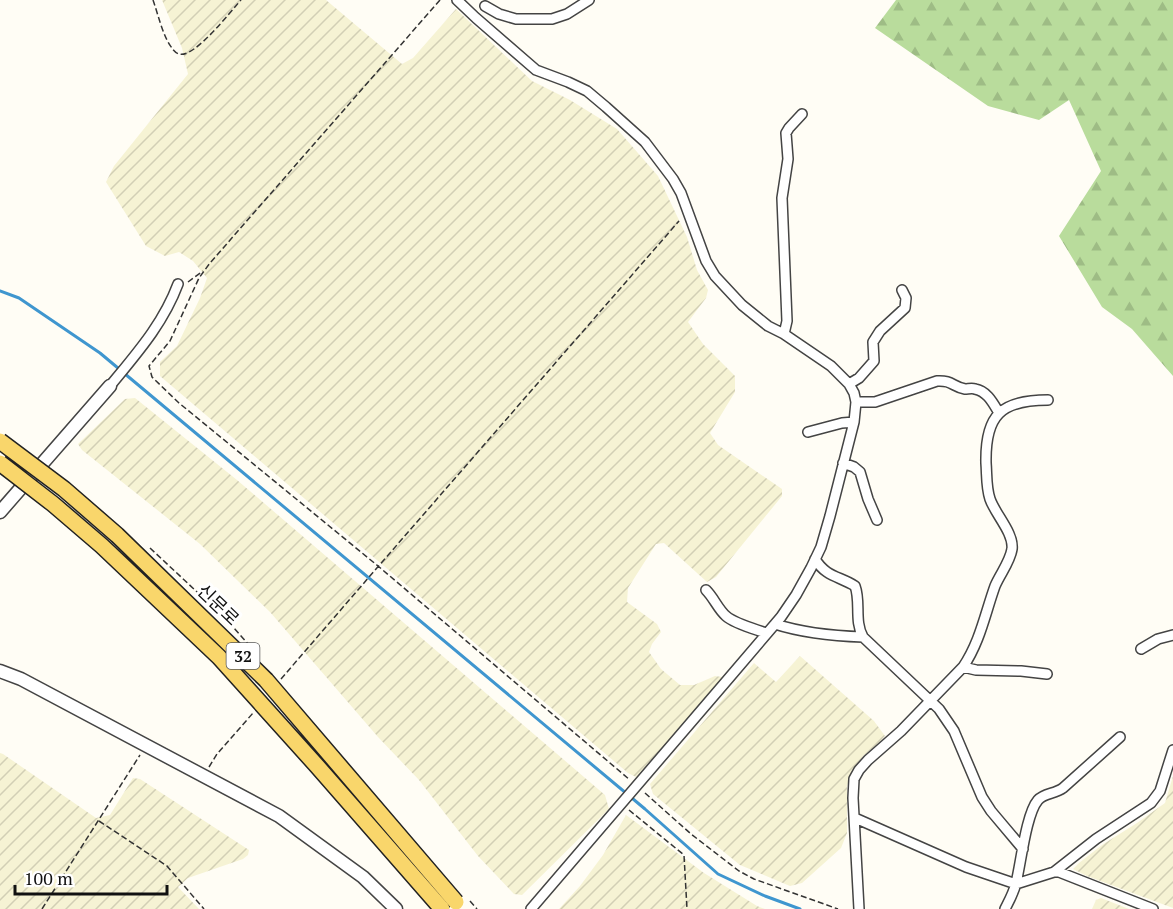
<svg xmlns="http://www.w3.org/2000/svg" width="1173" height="909" viewBox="0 0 1173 909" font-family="'PT Serif','Noto Sans KR',serif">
  <defs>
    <pattern id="farmland-furrows" width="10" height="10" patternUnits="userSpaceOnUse" patternTransform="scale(1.5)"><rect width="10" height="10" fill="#f6f3d4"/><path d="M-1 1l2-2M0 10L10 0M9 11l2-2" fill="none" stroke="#d2cfb5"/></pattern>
    <pattern id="forest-firs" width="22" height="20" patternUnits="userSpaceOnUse" patternTransform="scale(1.5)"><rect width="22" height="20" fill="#b9dc9c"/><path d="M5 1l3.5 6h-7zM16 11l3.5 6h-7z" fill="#9ebc85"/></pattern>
  </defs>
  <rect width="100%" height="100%" fill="#fffdf5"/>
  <path fill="url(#farmland-furrows)" d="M 162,0 L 326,0 L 402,64 L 413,58 L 456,9 L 532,81 L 570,100 L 617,129 L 658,176 L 687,237 L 697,270 L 708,290 L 706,298 L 688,322 L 703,344 L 735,376 L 735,392 L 710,433 L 718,445 L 782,489 L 782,496 L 716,577 L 707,582 L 664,543 L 656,544 L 628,588 L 627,602 L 657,624 L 661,632 L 652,644 L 649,652 L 661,669 L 680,685 L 694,685 L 715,676 L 722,677 L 720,685 L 640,779 L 628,773 L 160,376 L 160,362 L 177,346 L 200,298 L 207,278 L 193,261 L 179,252 L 165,256 L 146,246 L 106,182 L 114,166 L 188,74 L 182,48 Z
    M 135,398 L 237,480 L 605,795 L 609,809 L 522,895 L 514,894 L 478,856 L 419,780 L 378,737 L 270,612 L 200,544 L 82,450 L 78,444 L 125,399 Z
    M 800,656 L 874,721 L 885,736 L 878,744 L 863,756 L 853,769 L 847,786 L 847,833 L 841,848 L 802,883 L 790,886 L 740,865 L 653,794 L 650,784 L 754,663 L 776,682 Z
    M 0,753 L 3,754 L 96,818 L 110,815 L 133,778 L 140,779 L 249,850 L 248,855 L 243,859 L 188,878 L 178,887 L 199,909 L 0,909 Z
    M 1173,776 L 1173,908 L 1087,876 L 1073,869 L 1079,863 L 1102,845 L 1137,823 L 1165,803 Z
    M 626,815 L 704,873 L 757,906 L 765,909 L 559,909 L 580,886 L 603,855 Z
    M 1101,898 L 1129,909 L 1092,909 L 1096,900 Z"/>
  <path fill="url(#forest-firs)" d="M 896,0 L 1173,0 L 1173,376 L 1132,329 L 1102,307 L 1059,236 L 1101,171 L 1069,100 L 1039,120 L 988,106 L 875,28 Z"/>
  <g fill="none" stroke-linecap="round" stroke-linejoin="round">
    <path stroke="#3f96cf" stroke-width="3" d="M 0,291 L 19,298 L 100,353 L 645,809 L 718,874 L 765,896 L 800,909"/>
    <defs>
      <path id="minor" d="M 457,0 L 476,18 L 536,70 L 568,82 L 587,91 L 606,107 L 645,142 L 673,179 L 681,193 L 706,261 L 715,276 L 742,305 L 768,326 L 784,334 L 831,366 L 849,384 L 854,393 L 856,402 L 854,422 L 830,516 L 821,547 L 811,568 L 796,595 L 781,617 L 729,678 L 531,909
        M 485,6 L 499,14 L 516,19 L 552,19 L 567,14 L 589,0
        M 784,334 L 787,321 L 782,198 L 788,159 L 786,133 L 789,128 L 802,114
        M 849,384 L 859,378 L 874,361 L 873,342 L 880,331 L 905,308 L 906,298 L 902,290
        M 110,386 C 137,353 163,324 178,284
        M 856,402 L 875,402 L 937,381 C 952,380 953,387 965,389 C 968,389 972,388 975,389 C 987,391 993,403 999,413
        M 808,432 L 842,423 L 854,422
        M 843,463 L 854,467 L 860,472 L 868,499 L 877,520
        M 815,559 C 826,577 839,576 855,586 C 861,602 854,621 863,637 L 939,709 L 954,731 L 982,797 L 991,811 L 1023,849
        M 706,590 C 714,598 718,609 726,616 C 735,624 755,629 766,633
        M 775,624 C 803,633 834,636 863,637
        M 1141,649 L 1158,639 L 1173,635
        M 963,667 L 976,670 L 1021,671 L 1047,674
        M 855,818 L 966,867 L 1016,884 L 1054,872 L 1059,872 L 1153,909
        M 1054,872 L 1096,839 L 1151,803 L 1160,791 L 1173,750
        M 859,909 L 853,798 L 854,779 L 859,770 L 868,760 L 901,731 L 963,667 C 980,642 985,614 995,586 C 1000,574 1010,562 1012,549 C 1014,533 995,514 990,499 C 986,487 987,475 986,463 C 985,415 1001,400 1048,400
        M 1005,909 C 1009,901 1014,892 1016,883 C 1021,863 1026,814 1038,800 C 1044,793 1055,794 1063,788 L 1120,737"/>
      <path id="tertiary" d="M 0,512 L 110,386
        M 0,671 L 21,679 L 279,816 L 363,877 L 396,909"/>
    </defs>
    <use href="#minor" stroke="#444" stroke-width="12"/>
    <use href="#tertiary" stroke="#444" stroke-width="15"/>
    <path stroke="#333" stroke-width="1.5" stroke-dasharray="6 3" stroke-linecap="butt" d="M 153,0 C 158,14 163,37 172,48 C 172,49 177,54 179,54 C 194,59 231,11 241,0
      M 440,0 L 210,263 L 199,278 L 170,341 L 149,366 L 152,377 L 179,403 L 378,566 L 630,780
      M 188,282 L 203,271
      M 281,679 L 376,569 L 679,221
      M 209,767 L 217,754 L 253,713
      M 645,793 L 691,834 L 739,871 L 754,879 L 838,909
      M 629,810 L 684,855 L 687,909
      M 99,821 L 167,866 L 204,909
      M 42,909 L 140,755"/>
    <use href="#minor" stroke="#fff" stroke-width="9"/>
    <use href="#tertiary" stroke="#fff" stroke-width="12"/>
    <defs>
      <path id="primary-bridge" d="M 0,441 L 64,489 L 117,535 L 266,680 L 456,902
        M 0,463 L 53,504 L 102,546 L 219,657 L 317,766 L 442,909"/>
    </defs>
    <use href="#primary-bridge" stroke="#222" stroke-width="18" stroke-linecap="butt"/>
    <path stroke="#333" stroke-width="1.5" stroke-dasharray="6 3" stroke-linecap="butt" d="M 150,548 L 226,619 L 249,645
      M 470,901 L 477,909"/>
    <use href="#primary-bridge" stroke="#f9d66b" stroke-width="15"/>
  </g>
  <g text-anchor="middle" stroke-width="6" stroke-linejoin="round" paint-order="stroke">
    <rect fill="#fff" stroke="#585858" stroke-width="1.5" x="226.5" y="643" width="33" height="26" rx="4.5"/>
    <g font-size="16" font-weight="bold" fill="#111">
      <text x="243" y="662">32</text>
    </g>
    <g font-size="18" fill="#111" stroke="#fff">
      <text transform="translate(218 605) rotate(44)" y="6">신문로</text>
    </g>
  </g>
  <path d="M15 885v9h152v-9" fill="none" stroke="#111111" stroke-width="3"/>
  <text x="24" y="885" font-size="18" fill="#111111" stroke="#ffffff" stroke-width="4.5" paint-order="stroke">100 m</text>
</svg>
